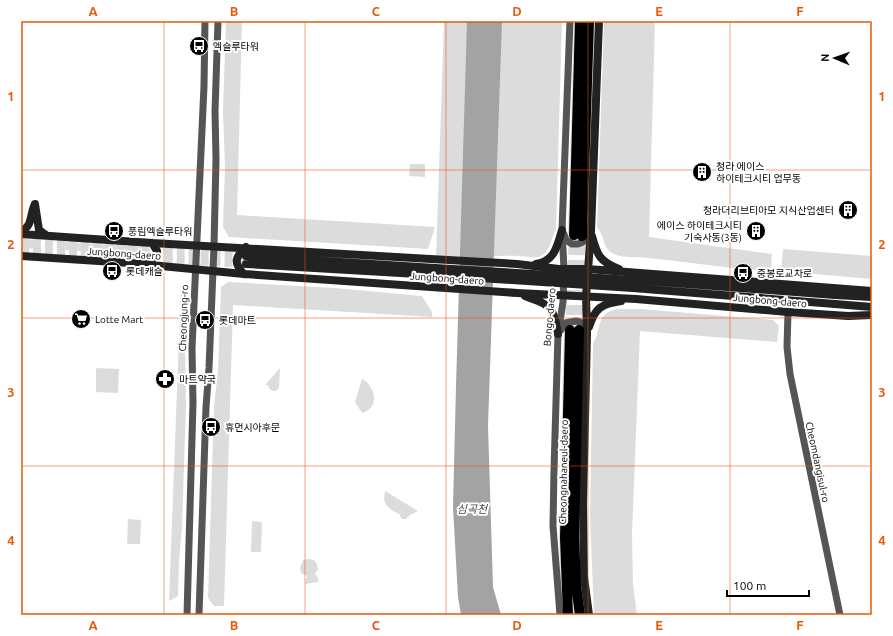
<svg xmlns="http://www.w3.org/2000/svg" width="893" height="636" viewBox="0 0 893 636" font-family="Ubuntu,'Noto Sans KR',sans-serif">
  <rect width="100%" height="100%" fill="#fff"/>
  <path fill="#dcdcdc" d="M 226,21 L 242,21 L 237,215 L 435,227 L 428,249 L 229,237 L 223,227 L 225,167 L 223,112 Z
    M 444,21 L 562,21 L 556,230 C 551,238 550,252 541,256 C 534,259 527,256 520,256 C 492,255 463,258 436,259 Z
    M 604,21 L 655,21 L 649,237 L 772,254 L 771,271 C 730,269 689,262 648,258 C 637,256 622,259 612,253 C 602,247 605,235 597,228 Z
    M 410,164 L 425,164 L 425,177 L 409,176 Z
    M 21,239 L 39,240 L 39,249 L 21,248 Z
    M 65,242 L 146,247 L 150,249 L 151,252 L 147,255 L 144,256 L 65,250 Z
    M 783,249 L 872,256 L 872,279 L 781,271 Z
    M 228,282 L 335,288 L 422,296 L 432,312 L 432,317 L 233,305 L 224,606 L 214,606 L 208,598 L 214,407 L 218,370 L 221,287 Z
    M 181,285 L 187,286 L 185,341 L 186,405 L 182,527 L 179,562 L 178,596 L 169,601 Z
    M 617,309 L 641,309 L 773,320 L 779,326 L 777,342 L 640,331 L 632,534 L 633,585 L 637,615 L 594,615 L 590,516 L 593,344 C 602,328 595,314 617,309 Z
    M 96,368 L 119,369 L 118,393 L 96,392 Z
    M 280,368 L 279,388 L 276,391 C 271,391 269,389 268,385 L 265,385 Z
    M 362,379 C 376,386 380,408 362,413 L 355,402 Z
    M 385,491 L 418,511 L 410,515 L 406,519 L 402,519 L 399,514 L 393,511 L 387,506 L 384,500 Z
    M 128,519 L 141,520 L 140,544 L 127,544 Z
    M 252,521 L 262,522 L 261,552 L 251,552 Z
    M 309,559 L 314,560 L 317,564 L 318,569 L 315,574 L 318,578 L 318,582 L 305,584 L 307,576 L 301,573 L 300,568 L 303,560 Z"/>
  <path fill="#a3a3a3" d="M 467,21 L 502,21 L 488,426 L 493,587 L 501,615 L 461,615 L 458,597 L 453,507 L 456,386 Z"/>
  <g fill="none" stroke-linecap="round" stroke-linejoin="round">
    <path stroke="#d9d9d9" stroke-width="8" stroke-dasharray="8 4" stroke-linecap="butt" d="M 21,242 L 245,256
      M 21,250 L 244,264"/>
    <path stroke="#d9d9d9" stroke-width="10" stroke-dasharray="10 5" stroke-linecap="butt" d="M 570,330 L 574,235
      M 579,330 L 582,236"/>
    <defs>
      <path id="trunk" d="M 574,235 L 580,21
        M 582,236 L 589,21
        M 579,330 L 574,536 L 576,585 L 580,615
        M 568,615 L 565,538 L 570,330"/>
    </defs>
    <use href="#trunk" stroke="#dbdbdb" stroke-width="12"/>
    <path stroke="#555" stroke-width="7" d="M 564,234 L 566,240 L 572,244 L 578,244 L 583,242 L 590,232
      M 788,312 L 787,347 L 790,374 L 840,615
      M 561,330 L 565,323 L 576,321 L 580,322 L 587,333
      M 187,615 L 193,403 L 192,348 L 204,86 L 205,21
      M 199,615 L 206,407 L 209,368 L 214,246 L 216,159 L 215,111 L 218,21
      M 560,615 L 553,526 L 554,470 L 558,334 L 563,302 L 564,269 L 562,230 L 570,21"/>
    <path stroke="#222" stroke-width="8" d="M 35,204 L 39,230 L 46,235
      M 21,231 C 32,227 30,216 34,206
      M 21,234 L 152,243 L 517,264 L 559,269 L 588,269 L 872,291
      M 592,236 C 597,255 600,262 619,269
      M 21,256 L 130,263 L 244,274 L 517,293 L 636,299 L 788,312 L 848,316 L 872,315
      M 246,256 L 435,268
      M 141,262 L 153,258 L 157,256 L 157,251 L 152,243
      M 246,264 L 435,275
      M 536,264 C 555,261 557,246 562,230
      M 244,274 C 233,263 235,257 246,247
      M 835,295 L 872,297
      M 525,296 C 552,306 553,306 558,334
      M 835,304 L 872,307
      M 589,327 C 595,308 601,304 621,301
      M 589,615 L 584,577 L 583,504 L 587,334 L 586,296 L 591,231 L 599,21"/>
    <use href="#trunk" stroke="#000" stroke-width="10"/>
    <path stroke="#222" stroke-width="8" d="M 435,268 L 633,280 L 835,295
      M 435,275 L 633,288 L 835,304"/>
  </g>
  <path fill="none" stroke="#e8590c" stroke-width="1" stroke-opacity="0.55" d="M 164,21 L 164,615M 305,21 L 305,615M 446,21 L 446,615M 588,21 L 588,615M 730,21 L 730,615M 21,170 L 872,170M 21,318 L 872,318M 21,466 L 872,466"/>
  <defs>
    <symbol id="bus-disc" viewBox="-11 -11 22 22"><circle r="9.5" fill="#000" stroke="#fff"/><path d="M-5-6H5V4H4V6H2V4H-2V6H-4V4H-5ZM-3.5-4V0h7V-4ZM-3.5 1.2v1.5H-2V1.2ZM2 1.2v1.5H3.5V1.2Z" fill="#fff"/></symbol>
    <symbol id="building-disc" viewBox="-11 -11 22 22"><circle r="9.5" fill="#000" stroke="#fff"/><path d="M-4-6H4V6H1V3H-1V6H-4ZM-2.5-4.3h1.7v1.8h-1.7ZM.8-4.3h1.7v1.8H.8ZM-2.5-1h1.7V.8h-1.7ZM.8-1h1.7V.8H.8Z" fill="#fff"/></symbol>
    <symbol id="supermarket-disc" viewBox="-11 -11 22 22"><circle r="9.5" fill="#000" stroke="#fff"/><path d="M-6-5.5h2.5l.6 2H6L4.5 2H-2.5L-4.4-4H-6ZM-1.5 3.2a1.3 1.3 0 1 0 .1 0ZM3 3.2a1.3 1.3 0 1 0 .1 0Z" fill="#fff"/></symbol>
    <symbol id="pharmacy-disc" viewBox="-11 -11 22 22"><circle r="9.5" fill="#000" stroke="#fff"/><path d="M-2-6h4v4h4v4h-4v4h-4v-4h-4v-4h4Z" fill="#fff"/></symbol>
  </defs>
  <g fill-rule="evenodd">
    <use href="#bus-disc" x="188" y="35" width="22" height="22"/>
    <use href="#building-disc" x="691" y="161" width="22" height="22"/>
    <use href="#building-disc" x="837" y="199" width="22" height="22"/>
    <use href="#bus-disc" x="103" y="220" width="22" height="22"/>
    <use href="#building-disc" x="745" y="220" width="22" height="22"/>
    <use href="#bus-disc" x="101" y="260" width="22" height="22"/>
    <use href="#bus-disc" x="732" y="262" width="22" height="22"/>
    <use href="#supermarket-disc" x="70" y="308" width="22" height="22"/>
    <use href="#bus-disc" x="194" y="309" width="22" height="22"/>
    <use href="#pharmacy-disc" x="154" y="368" width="22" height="22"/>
    <use href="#bus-disc" x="200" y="416" width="22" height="22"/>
  </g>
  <g text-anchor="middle" stroke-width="4" stroke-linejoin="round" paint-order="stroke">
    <g font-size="10" fill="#000" stroke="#fff" text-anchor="start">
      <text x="213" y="50">엑슬루타워</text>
      <text x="716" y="170">청라 에이스<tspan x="716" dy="12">하이테크시티 업무동</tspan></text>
      <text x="834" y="214" text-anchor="end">청라더리브티아모 지식산업센터</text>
      <text x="742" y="229" text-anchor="end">에이스 하이테크시티<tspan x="742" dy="12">기숙사동(3동)</tspan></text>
      <text x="128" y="235">풍림엑슬루타워</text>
      <text x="126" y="275">롯데캐슬</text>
      <text x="757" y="277">중봉로교차로</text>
      <text x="95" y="323">Lotte Mart</text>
      <text x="219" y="324">롯데마트</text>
      <text x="179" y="383">마트약국</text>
      <text x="225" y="431">휴먼시아후문</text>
    </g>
    <g font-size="10" fill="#000" stroke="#fff">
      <text transform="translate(124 253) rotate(4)" y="4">Jungbong-daero</text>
      <text transform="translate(447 278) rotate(4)" y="4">Jungbong-daero</text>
      <text transform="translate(770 300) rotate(5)" y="4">Jungbong-daero</text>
      <text transform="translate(549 317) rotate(-85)" y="4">Bongo-daero</text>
      <text transform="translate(183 318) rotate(-88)" y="4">Cheongjung-ro</text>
      <text transform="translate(818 462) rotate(78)" y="4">Cheomdangisul-ro</text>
      <text transform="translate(563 472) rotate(-89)" y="4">Cheongnahaneul-daero</text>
    </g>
    <g font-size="11" font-style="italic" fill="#444" stroke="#fff">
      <text x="472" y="513">심곡천</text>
    </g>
  </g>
  <rect width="893" height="636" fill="none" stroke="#ffffff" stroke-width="44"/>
  <g transform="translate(835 58) rotate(272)" stroke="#ffffff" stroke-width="3" paint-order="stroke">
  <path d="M0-3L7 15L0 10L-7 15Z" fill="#000000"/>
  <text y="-6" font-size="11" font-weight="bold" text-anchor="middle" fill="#000000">N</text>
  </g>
  <path d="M727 590v6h82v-6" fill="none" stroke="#000000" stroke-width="2"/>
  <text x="733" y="590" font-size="12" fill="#000000" stroke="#ffffff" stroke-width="3" paint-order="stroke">100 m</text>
  <rect x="22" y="22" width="849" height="592" fill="none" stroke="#e8590c" stroke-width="1.5"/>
  <g font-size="13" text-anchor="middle" font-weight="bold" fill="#e8590c">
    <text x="93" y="16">A</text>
    <text x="234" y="16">B</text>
    <text x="376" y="16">C</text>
    <text x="517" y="16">D</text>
    <text x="659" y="16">E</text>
    <text x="800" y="16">F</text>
    <text x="11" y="101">1</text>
    <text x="882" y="101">1</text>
    <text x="11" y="249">2</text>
    <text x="882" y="249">2</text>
    <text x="11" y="397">3</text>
    <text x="882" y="397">3</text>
    <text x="11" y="545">4</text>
    <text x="882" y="545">4</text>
    <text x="93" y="630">A</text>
    <text x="234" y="630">B</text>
    <text x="376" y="630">C</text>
    <text x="517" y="630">D</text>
    <text x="659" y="630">E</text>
    <text x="800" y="630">F</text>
  </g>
</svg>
